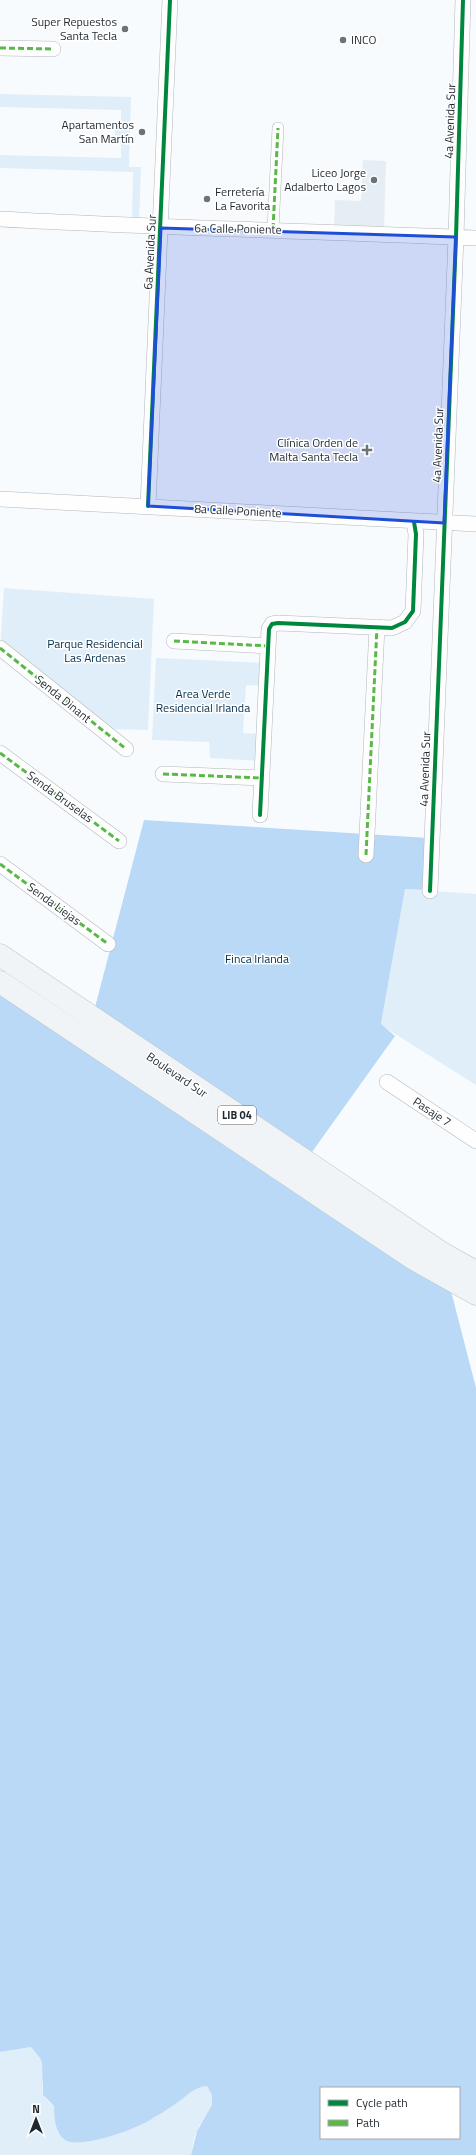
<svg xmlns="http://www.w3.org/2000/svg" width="476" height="2155" viewBox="0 0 476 2155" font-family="'Titillium Web',sans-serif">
  <rect width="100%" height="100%" fill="#f8fbfd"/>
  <path fill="#e6eef5" d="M 363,160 L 386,161 L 384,229 L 334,227 L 335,200 L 361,201 Z"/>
  <path fill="#e0eefa" d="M 0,94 L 131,97 L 129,167 L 141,167 L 139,222 L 132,221 L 133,172 L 0,168 L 0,155 L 121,158 L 121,144 L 115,144 L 115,124 L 121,124 L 121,110 L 0,107 Z
    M 4,588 L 154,599 L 148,730 L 108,729 L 0,650 Z
    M 156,658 L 265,663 L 264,686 L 246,685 L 243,733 L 261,734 L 260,761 L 210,758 L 209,742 L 152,740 Z
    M 405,889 L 476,894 L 476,1085 L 381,1025 Z
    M 31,2047 C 35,2052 41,2057 42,2063 C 46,2081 34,2093 54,2106 C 54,2118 55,2132 65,2140 C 80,2150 140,2128 153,2118 C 160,2114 167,2110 174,2105 C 185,2098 193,2087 207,2086 L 212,2095 L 212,2106 L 199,2126 L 194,2138 L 191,2155 L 0,2155 L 0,2052 Z"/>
  <path fill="#b9d9f6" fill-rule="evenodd" d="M 144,820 L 429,838 L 424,890 L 405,889 L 381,1024 L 395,1036 L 312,1152 L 94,1011 Z
    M 0,989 L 259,1160 L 322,1211 L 451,1291 L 476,1388 L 476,2155 L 191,2155 L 197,2131 L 212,2105 L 212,2095 L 207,2086 C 193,2087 185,2098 174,2105 C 167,2110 160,2114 153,2118 C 140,2128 80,2150 65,2140 C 55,2133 54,2118 54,2106 L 43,2095 L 42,2063 L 40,2058 L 31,2047 L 0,2052 ZM 321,2088 L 459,2088 L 459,2138 L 321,2138 Z"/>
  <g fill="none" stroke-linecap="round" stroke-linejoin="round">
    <defs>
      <path id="pedestrian" d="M 273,229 L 278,128"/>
      <path id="minor" d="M 0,48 L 53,49
        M 0,219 C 159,228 317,231 476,238
        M 0,499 L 476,524
        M 148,506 L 170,0
        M 174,641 L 268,646
        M 0,648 L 126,749
        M 0,753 L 119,841
        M 163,774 L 262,778
        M 260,815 L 269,629 L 272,624 L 278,623 L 392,628 L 405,622 L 413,611 L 416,534 L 414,522
        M 366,855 L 377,627
        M 0,864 L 108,944
        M 430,891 L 456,237 L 463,0
        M 387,1082 L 476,1141"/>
      <path id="trunk" d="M 0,955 L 442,1253 L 476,1272
        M 0,982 L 414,1259 L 476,1294"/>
    </defs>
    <use href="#pedestrian" stroke="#b2b7bc" stroke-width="12"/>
    <use href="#minor" stroke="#b2b7bc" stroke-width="16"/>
    <use href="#trunk" stroke="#bfc5ca" stroke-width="23"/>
    <use href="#pedestrian" stroke="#fefeff" stroke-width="11"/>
    <use href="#minor" stroke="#fefeff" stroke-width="15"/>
    <use href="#trunk" stroke="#f0f4f6" stroke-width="22"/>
    <path stroke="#58b947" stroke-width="3" stroke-dasharray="6 3" stroke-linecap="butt" d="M 0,48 L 53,49
      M 273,229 L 278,128
      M 174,641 L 268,646
      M 0,648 L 126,749
      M 0,753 L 119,841
      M 163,774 L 262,778
      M 366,855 L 377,627
      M 0,864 L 108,944"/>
    <defs>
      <path id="cycleway" d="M 148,506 L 170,0
        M 260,815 L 269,629 L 272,624 L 278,623 L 392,628 L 405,622 L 413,611 L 416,534 L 414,522
        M 430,891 L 456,237 L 463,0"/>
    </defs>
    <use href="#cycleway" stroke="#fff" stroke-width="6"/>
    <use href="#cycleway" stroke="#00873e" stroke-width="4"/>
  </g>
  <path fill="#1d4ed8" fill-opacity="0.2" stroke="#1d4ed8" stroke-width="3" stroke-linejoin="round" d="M 161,228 L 456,237 L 444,523 L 148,506 Z"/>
  <g fill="#6b7278" stroke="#fff" stroke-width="1.5">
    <circle cx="125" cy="29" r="4"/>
    <circle cx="343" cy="40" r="4"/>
    <circle cx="142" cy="132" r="4"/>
    <circle cx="374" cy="180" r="4"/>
    <circle cx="207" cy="199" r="4"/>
    <path d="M365 444h4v4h4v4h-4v4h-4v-4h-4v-4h4z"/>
  </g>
  <g text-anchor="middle" stroke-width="3" stroke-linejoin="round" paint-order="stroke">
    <rect fill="#fff" stroke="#62686e" stroke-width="1" x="218" y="1106" width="38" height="18" rx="3"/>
    <g font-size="11" font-weight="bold" fill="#1f2830">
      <text x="237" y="1119">LIB 04</text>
    </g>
    <g font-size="12" fill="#1f2830" stroke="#fff" text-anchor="end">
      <text x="117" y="26">Super Repuestos<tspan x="117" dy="14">Santa Tecla</tspan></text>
      <text x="351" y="44" text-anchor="start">INCO</text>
      <text x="134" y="129">Apartamentos<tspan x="134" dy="14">San Martín</tspan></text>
      <text x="366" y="177">Liceo Jorge<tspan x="366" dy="14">Adalberto Lagos</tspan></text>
      <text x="215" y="196" text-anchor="start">Ferretería<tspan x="215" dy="14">La Favorita</tspan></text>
      <text x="358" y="447">Clínica Orden de<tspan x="358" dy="14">Malta Santa Tecla</tspan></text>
    </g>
    <g font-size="12" fill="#1f2830" stroke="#fff">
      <text transform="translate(450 121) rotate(-88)" y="4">4a Avenida Sur</text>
      <text transform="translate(238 229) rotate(1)" y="4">6a Calle Poniente</text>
      <text transform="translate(150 252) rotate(-87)" y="4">6a Avenida Sur</text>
      <text transform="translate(438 445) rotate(-88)" y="4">4a Avenida Sur</text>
      <text transform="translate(238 511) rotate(3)" y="4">8a Calle Poniente</text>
      <text transform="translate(63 699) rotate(39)" y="4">Senda Dinant</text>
      <text transform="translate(425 769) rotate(-88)" y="4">4a Avenida Sur</text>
      <text transform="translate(60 797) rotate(36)" y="4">Senda Bruselas</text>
      <text transform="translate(54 904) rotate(36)" y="4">Senda Liejas</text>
      <text transform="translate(177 1075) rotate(34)" y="4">Boulevard Sur</text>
      <text transform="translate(432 1112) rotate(33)" y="4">Pasaje 7</text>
    </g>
    <g font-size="12" fill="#002c4b" stroke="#fff">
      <text x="95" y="648">Parque Residencial<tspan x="95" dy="14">Las Ardenas</tspan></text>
      <text x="203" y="698">Area Verde<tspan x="203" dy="14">Residencial Irlanda</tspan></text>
      <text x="257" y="963">Finca Irlanda</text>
    </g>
  </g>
  <rect x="320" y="2087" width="140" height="52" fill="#ffffff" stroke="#a5a9ac"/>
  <rect x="328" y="2100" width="20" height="6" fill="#00873e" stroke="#a5a9ac"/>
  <text x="356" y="2107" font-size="12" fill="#1f2830">Cycle path</text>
  <rect x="328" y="2120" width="20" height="6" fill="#58b947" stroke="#a5a9ac"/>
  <text x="356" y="2127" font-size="12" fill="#1f2830">Path</text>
  <g transform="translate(36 2119)" stroke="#ffffff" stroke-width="3" paint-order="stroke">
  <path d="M0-3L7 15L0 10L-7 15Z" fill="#1f2830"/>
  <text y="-6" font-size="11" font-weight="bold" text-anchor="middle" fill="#1f2830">N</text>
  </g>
</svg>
